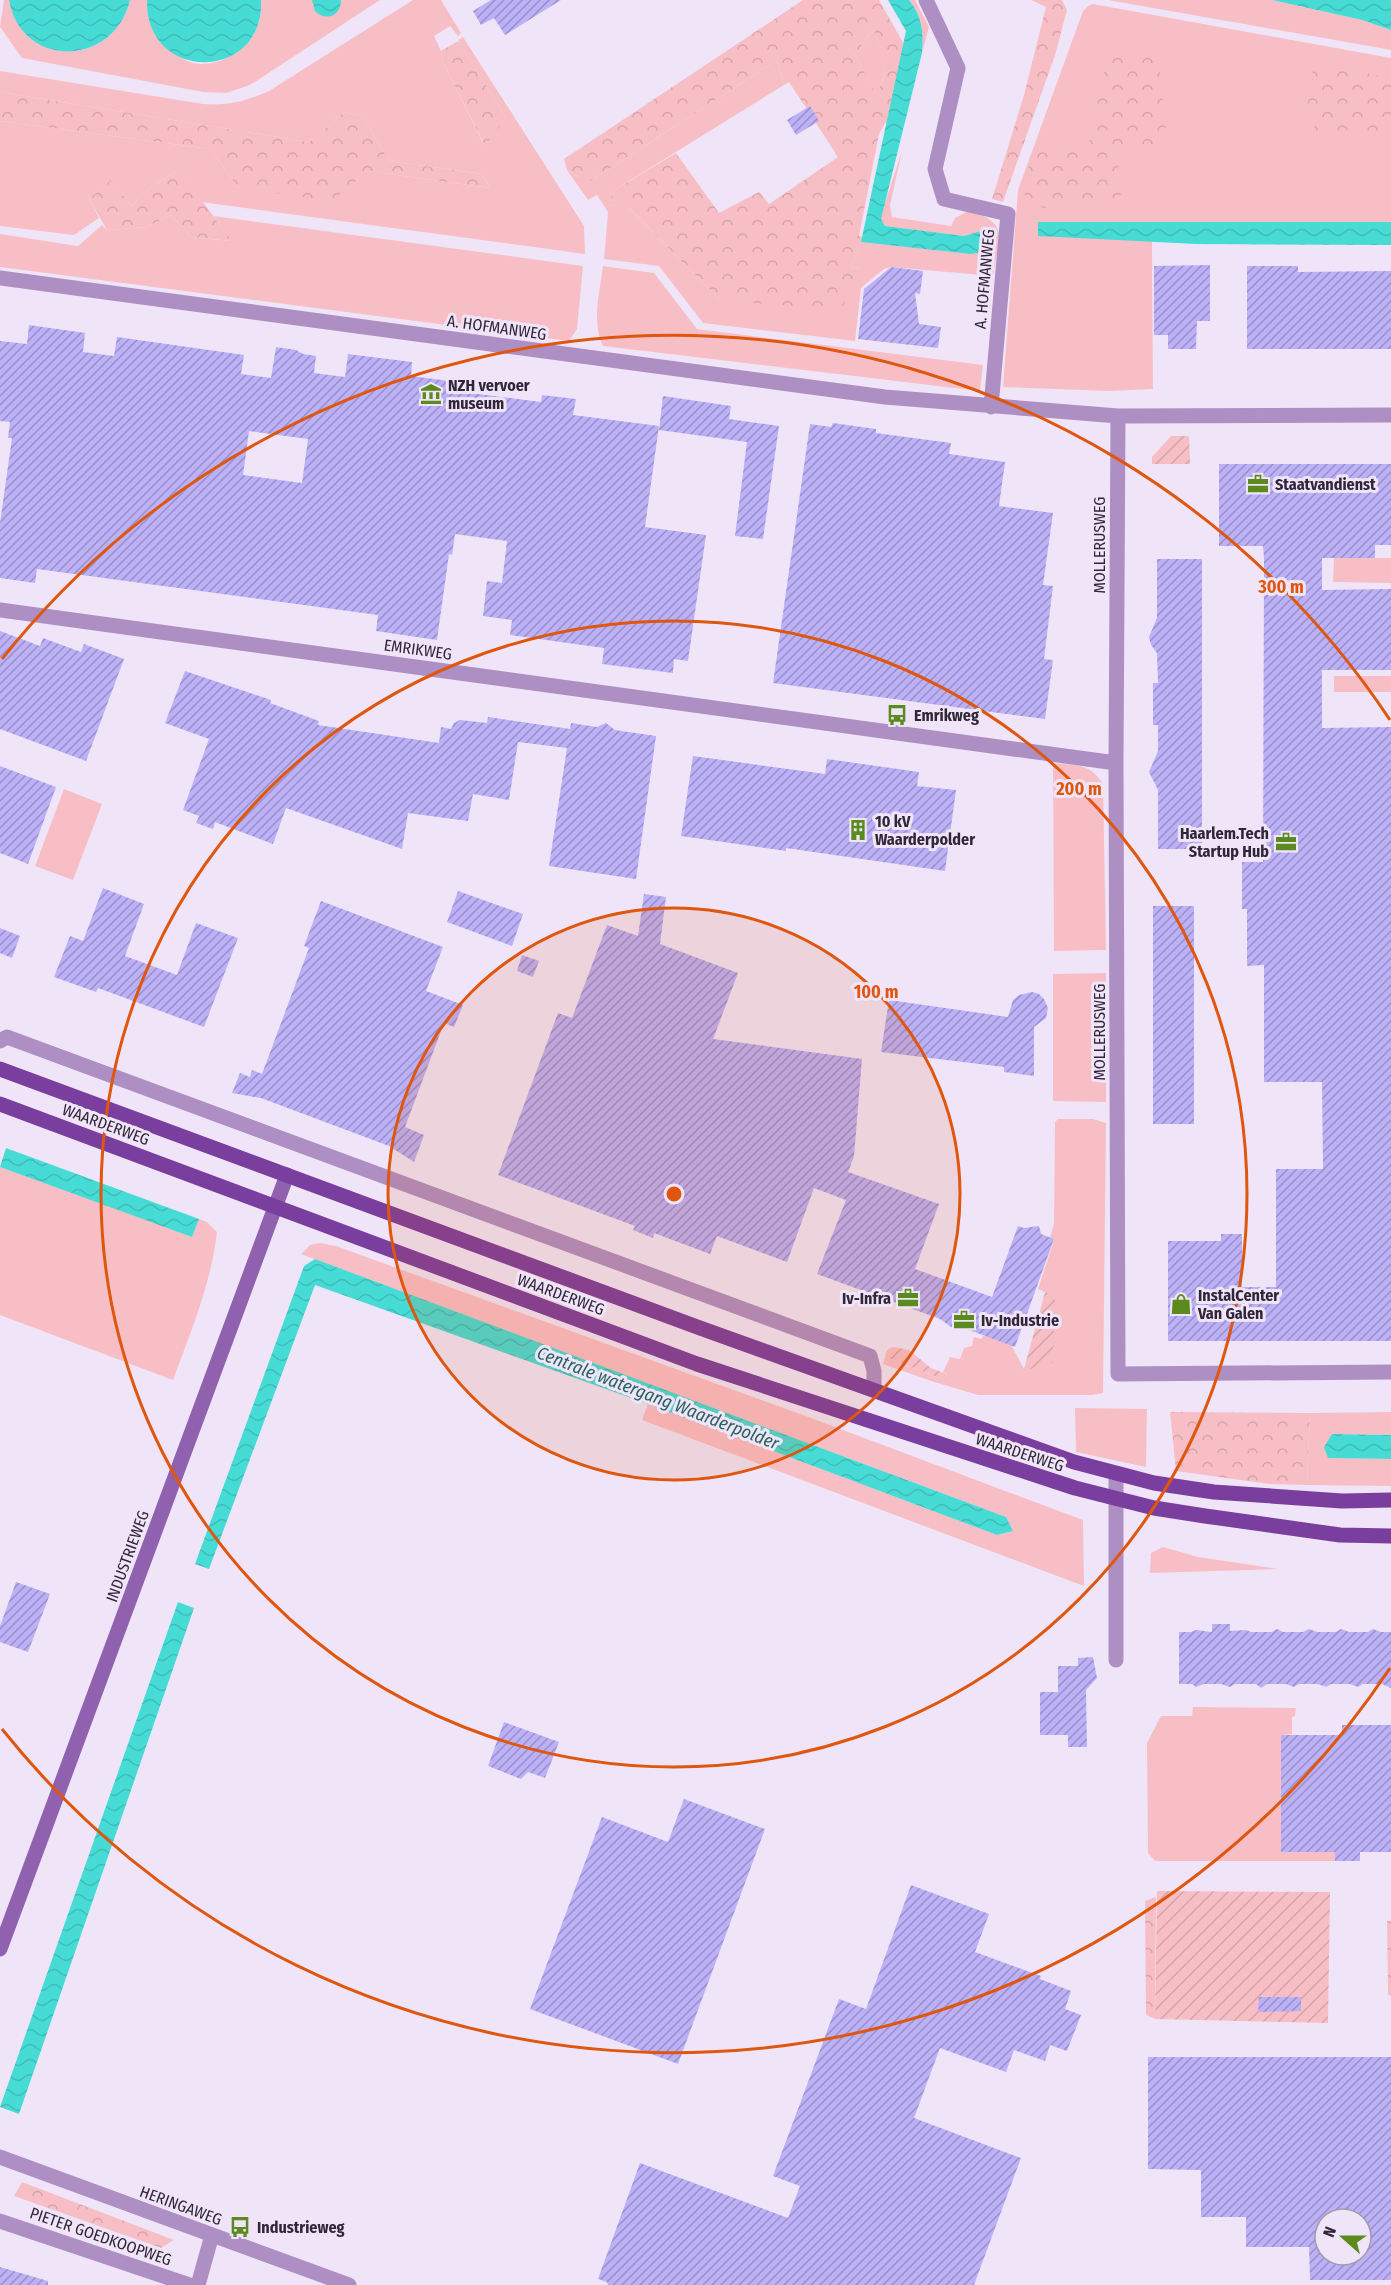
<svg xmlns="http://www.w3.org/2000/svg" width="1391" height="2285" viewBox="0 0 1391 2285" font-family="'Fira Sans Condensed',sans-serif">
  <defs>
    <pattern id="forest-crowns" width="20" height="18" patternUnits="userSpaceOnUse" patternTransform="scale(1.5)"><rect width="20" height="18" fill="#f7bfc5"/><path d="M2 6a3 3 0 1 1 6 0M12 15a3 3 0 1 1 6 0" fill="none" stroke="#d4a4aa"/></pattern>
    <pattern id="garden-furrows" width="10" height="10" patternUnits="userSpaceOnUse" patternTransform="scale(1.5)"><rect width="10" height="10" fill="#f7bfc5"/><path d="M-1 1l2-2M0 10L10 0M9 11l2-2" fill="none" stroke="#d4a4aa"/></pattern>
    <pattern id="water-waves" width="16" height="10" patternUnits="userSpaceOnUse" patternTransform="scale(1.5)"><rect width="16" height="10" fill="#46dcd5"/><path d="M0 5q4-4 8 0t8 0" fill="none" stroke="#3ebdb8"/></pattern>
    <pattern id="building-hatch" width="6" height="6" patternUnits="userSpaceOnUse" patternTransform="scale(1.5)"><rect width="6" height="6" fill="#bcb1f7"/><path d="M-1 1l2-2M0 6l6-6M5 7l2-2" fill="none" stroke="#9990c9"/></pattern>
  </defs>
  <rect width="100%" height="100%" fill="#f0e5f8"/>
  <path fill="#f7bfc5" d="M 4,0 L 9,0 C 22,69 114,68 130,0 L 147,0 C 147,21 153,25 166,40 C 171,45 178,56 185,60 C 207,72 241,55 253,36 C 260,25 261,13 261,0 L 380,0 L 250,85 L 226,93 L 203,92 L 22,58 L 0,27 Z
    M 413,0 L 441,0 L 461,33 L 458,36 L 450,26 L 434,36 L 441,51 L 443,62 L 484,145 L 506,118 L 459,42 L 458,40 L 463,37 L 584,226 L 585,254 L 201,202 L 179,170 L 151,187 L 131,206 L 111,181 L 89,199 L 99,218 L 74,235 L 0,226 L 0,121 L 210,149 L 239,188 L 368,171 L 490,188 L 482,174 L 389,161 L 362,116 L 344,112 L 309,142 L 0,92 L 0,71 L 203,104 C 228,106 246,101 269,91 Z
    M 909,0 L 915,0 L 929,27 L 922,53 C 924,32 922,16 909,0 Z
    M 1108,0 L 1272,0 L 1362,20 L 1391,30 L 1391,50 Z
    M 1093,4 L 1391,58 L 1391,222 L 1154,222 L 1152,242 L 1153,389 L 1109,391 L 1003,387 L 1018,190 L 1083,11 L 1088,6 Z
    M 873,29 C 885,56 891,66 876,95 L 855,55 Z
    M 777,60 L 784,85 L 616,189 L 609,205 L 628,207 L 720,300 L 861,268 L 851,267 L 859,247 L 872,243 L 970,254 L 981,231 L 964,236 L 885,226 L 880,218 L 902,151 L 890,205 L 892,217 L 951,226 L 955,218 L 968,211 C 1012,222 998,240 993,276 L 891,267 L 884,269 L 861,288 L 855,341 L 703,323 L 659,266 L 604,259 L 608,212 L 597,195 L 588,200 L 567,170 L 577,176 L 592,180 Z
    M 171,215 L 191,237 L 231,241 L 214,216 L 583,266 L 577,329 L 569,341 L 0,267 L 0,234 L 78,246 L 102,225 L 107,230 L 146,227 Z
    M 603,266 L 654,273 L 697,329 L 983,365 L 980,391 L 603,346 C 591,321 600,292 603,266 Z
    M 1334,558 L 1391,558 L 1391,583 L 1333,582 Z
    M 1334,676 L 1391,676 L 1391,692 L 1334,692 Z
    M 1053,763 C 1076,765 1090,763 1103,784 L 1106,950 L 1054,951 Z
    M 64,789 L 102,804 L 73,880 L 35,866 Z
    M 1106,973 L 1106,1102 L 1053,1101 L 1053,974 Z
    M 1058,1119 L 1093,1119 L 1106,1123 L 1103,1393 L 1092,1395 L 978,1395 L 931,1381 L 883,1364 L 885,1357 L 945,1380 L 947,1374 L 943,1372 L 950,1357 L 960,1359 L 964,1348 L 972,1346 L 974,1337 L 981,1339 L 984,1335 L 1009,1341 L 1024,1369 L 1055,1297 L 1038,1289 L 1054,1240 L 1050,1238 L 1054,1224 L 1055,1122 Z
    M 0,1167 L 192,1236 L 199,1219 L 207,1222 L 217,1232 C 211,1284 191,1331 173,1380 L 0,1315 Z
    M 320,1243 L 336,1246 L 803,1415 L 1083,1520 L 1084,1586 L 642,1420 L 648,1404 L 997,1535 L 1013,1531 L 1006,1517 L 301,1254 L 310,1245 Z
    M 1075,1408 L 1147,1409 L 1146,1467 L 1076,1452 Z
    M 1391,1412 L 1391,1435 L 1332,1434 L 1328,1458 L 1391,1459 L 1391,1486 L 1307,1485 L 1310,1413 Z
    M 1163,1547 L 1198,1557 L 1278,1569 L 1150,1573 L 1151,1553 Z
    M 1193,1707 L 1296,1708 L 1295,1716 L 1292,1717 L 1292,1734 L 1281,1735 L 1335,1852 L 1335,1861 L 1155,1861 L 1148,1853 L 1147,1743 L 1161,1716 L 1192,1716 Z"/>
  <path fill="url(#forest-crowns)" fill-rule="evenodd" d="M 803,0 L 879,0 L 904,44 L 893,120 L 885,123 L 879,134 L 859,236 L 871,238 L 872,243 L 859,247 L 851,267 L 861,268 L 841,310 L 720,300 L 628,207 L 608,205 L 616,189 L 676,153 L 719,213 L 759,192 L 769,204 L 838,157 L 789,82 L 784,85 L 777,60 L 592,180 L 586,181 L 567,170 L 564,159 ZM 873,29 C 884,54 891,69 876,94 L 855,55 Z
    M 1031,0 L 1062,0 L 1067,10 L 1055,55 L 1003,202 L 992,199 L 1024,95 L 1046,7 Z
    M 456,42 L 459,42 L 506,118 L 485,146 L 443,62 L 441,51 Z
    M 1120,48 L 1144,52 L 1157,60 L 1160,73 L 1166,129 L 1163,143 L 1155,149 L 1136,141 L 1123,146 L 1116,163 L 1126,178 L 1123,193 L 1112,201 L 1086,201 L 1044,208 L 1030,202 L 1022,191 L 1023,180 L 1036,148 L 1048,143 L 1079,150 L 1093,137 C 1093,97 1095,81 1120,48 Z
    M 1322,63 L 1391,79 L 1391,134 L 1329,136 L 1316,130 L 1307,108 L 1313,70 Z
    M 0,92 L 309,142 L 344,112 L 362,116 L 389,161 L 482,174 L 490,188 L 368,171 L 332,201 L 239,188 L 210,149 L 0,121 Z
    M 179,170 L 232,241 L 191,237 L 171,215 L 146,227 L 107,230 L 89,199 L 111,180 L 131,206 L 151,187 Z
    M 1170,1412 L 1310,1413 L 1307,1485 L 1269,1484 L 1176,1471 Z
    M 1156,1897 L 1155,2019 L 1146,2015 L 1145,1901 Z
    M 1387,1921 L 1391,1921 L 1391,1996 L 1388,1995 Z
    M 22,2182 L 174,2240 L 161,2248 L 14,2196 Z"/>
  <path fill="url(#garden-furrows)" d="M 1171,436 L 1189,436 L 1190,464 L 1152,464 L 1152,457 Z
    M 1045,1292 L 1055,1296 L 1053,1362 L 1042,1368 L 1024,1369 Z
    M 893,1347 L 909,1350 L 931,1368 L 947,1374 L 945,1380 L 885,1357 L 887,1350 Z
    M 1157,1891 L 1330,1892 L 1328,2023 L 1155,2019 Z"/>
  <path fill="url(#water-waves)" d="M 9,0 L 130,0 C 114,68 21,69 9,0 Z
    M 147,0 L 261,0 C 265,82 145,84 147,0 Z
    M 312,0 L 341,0 C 341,16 326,22 315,11 Z
    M 888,0 L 909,0 C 922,16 924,32 922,53 L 881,219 L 885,226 L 964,236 L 981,231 L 984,235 L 984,247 L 978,253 L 970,254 L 861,242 L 906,31 Z
    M 1272,0 L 1391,0 L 1391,30 L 1362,20 Z
    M 1038,222 L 1391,222 L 1391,245 L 1196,244 L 1038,236 Z
    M 6,1148 L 199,1219 L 192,1237 L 0,1167 Z
    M 315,1259 L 1006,1517 L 1013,1531 L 997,1535 L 648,1404 L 315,1285 L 209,1569 L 195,1564 L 304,1266 Z
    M 1332,1434 L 1391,1435 L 1391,1459 L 1328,1458 L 1324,1447 Z
    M 178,1602 L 194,1608 L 19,2114 L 0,2107 Z"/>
  <path fill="url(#building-hatch)" fill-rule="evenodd" d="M 491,0 L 561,0 L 505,35 L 494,18 L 481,25 L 473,11 Z
    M 810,106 L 819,121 L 796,135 L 787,120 Z
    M 1210,265 L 1210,321 L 1197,321 L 1196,349 L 1168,349 L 1168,335 L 1154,335 L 1154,266 Z
    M 1247,266 L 1298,266 L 1298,272 L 1391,271 L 1391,349 L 1247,349 Z
    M 891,267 L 923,271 L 920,294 L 915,293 L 919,324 L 941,327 L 938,348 L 858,339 L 864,289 Z
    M 29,325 L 85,333 L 83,352 L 114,356 L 117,337 L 244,355 L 241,374 L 271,378 L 276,347 L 296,350 L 303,354 L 316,356 L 314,373 L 345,377 L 348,354 L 412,362 L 411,376 L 472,384 L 470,393 L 541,402 L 542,395 L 576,399 L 573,415 L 659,426 L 645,527 L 706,535 L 688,661 L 674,659 L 673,673 L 602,664 L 604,648 L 510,635 L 512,620 L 483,616 L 487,581 L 502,583 L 507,541 L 455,534 L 452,555 L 449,554 L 437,640 L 376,631 L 378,615 L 37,569 L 35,583 L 0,578 L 0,523 L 12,438 L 8,438 L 10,422 L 0,421 L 0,341 L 27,344 ZM 249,431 L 308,439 L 302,483 L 243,475 Z
    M 663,396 L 731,406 L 729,419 L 779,426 L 763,539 L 735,536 L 747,442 L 659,430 Z
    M 833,423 L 876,429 L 876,433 L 951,443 L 949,454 L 1005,462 L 999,506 L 1053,513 L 1043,585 L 1053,586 L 1044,659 L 1053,660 L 1045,719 L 773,683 L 810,424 L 831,427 Z
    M 1219,464 L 1391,464 L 1391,545 L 1375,545 L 1375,558 L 1322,558 L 1322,590 L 1391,589 L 1391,670 L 1322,670 L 1322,728 L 1391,727 L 1391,1341 L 1168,1341 L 1168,1241 L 1221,1241 L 1221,1234 L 1242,1234 L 1242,1287 L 1276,1287 L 1276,1169 L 1323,1169 L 1322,1082 L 1264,1082 L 1264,965 L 1247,966 L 1247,909 L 1242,909 L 1242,862 L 1263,862 L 1264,559 L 1263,546 L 1219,546 Z
    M 1157,559 L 1202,559 L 1202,849 L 1158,849 L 1158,790 L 1149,772 L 1158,751 L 1158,725 L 1153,725 L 1153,683 L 1158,683 L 1157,653 L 1151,645 L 1149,637 L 1157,618 Z
    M 0,631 L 40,646 L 43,638 L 81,652 L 84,644 L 124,659 L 86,761 L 0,729 Z
    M 185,671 L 271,700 L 270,703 L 319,721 L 318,725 L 439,743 L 441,727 L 451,729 L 454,723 L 460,720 L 487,723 L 488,717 L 570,729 L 571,723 L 597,727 L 606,723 L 615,730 L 656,736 L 636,879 L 549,866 L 567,748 L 518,742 L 509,800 L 473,794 L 468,821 L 408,813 L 402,849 L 286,808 L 273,844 L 215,822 L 213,829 L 196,823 L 199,816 L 183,810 L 209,739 L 165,723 Z
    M 693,756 L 825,774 L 827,759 L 919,772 L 917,786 L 956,790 L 945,871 L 786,848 L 786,851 L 681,836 Z
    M 0,766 L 56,787 L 28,864 L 0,853 Z
    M 103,888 L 144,904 L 125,956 L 177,975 L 196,923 L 238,938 L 204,1027 L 98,988 L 96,992 L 54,977 L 70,936 L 83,941 Z
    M 458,891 L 523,914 L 512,946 L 447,922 Z
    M 644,894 L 666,897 L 660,944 L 738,973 L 713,1039 L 862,1059 L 854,1156 L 848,1172 L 939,1204 L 915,1269 L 992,1297 L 1018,1226 L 1024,1228 L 1039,1226 L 1041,1234 L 1054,1239 L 1015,1347 L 972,1331 L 951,1327 L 940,1319 L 817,1274 L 846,1200 L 814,1188 L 787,1262 L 717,1236 L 710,1254 L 654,1233 L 653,1238 L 633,1230 L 635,1226 L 498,1175 L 558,1013 L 572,1018 L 607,925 L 638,936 Z
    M 321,901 L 443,947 L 426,991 L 463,1005 L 454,1027 L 444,1023 L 405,1127 L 424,1135 L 414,1162 L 389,1146 L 261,1098 L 232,1093 L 240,1073 L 250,1077 L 252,1070 L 262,1074 L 309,948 L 304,946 Z
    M 1153,906 L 1194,906 L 1194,1124 L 1153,1124 Z
    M 0,928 L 20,936 L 12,958 L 0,953 Z
    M 522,955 L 539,961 L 533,977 L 517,971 Z
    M 1032,992 L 1039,994 L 1044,999 L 1048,1008 L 1046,1018 L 1034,1027 L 1034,1076 L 1004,1072 L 1004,1067 L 881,1052 L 889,1000 L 1008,1017 L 1013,1000 L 1019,995 Z
    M 16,1582 L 50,1594 L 28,1652 L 0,1642 L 0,1626 Z
    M 1212,1624 L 1230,1624 L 1230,1631 L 1246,1630 L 1251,1632 L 1272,1632 L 1277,1629 L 1283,1632 L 1303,1632 L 1309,1629 L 1317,1632 L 1336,1632 L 1341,1629 L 1349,1632 L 1368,1632 L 1373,1629 L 1381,1632 L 1391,1632 L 1391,1688 L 1382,1684 L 1363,1684 L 1358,1687 L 1350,1684 L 1331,1684 L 1326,1687 L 1318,1684 L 1299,1684 L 1294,1687 L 1286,1684 L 1267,1684 L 1261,1688 L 1256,1684 L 1235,1684 L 1230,1687 L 1221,1684 L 1204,1684 L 1196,1687 L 1192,1684 L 1179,1684 L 1179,1632 L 1191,1632 L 1196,1630 L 1212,1632 Z
    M 1093,1657 L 1097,1678 L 1086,1690 L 1087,1747 L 1068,1747 L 1068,1735 L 1040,1735 L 1040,1692 L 1058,1692 L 1058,1666 L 1078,1666 L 1078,1658 Z
    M 504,1722 L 559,1742 L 545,1778 L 528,1772 L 521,1779 L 488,1766 Z
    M 1342,1725 L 1391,1725 L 1391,1852 L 1360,1852 L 1360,1861 L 1335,1861 L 1335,1852 L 1281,1852 L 1281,1735 L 1342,1735 Z
    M 684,1799 L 765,1829 L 678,2064 L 530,2009 L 602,1817 L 668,1842 Z
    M 911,1885 L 989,1914 L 975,1952 L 1041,1976 L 1040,1979 L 1071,1991 L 1065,2009 L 1081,2015 L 1067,2051 L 1050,2045 L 1045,2061 L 1014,2050 L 1006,2072 L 940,2048 L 914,2118 L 1021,2158 L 974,2285 L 608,2285 L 607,2282 L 598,2279 L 640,2163 L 788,2218 L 800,2186 L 773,2176 L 839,1999 L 866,2009 Z
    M 1259,1997 L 1301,1997 L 1301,2011 L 1258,2012 Z
    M 1148,2057 L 1391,2057 L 1391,2280 L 1310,2280 L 1309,2247 L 1246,2247 L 1246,2217 L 1201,2217 L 1201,2170 L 1148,2169 ZM 1325,2219 L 1361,2219 L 1361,2255 L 1325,2255 Z
    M 0,2267 L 48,2281 L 48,2285 L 0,2285 Z"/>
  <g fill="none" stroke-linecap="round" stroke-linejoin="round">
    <path stroke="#ae8fc4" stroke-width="15" d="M 926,0 L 958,68 L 935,169 L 944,199 L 1008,214 L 991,407
      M 0,278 L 885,397 L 1118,416 L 1391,415
      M 1118,416 L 1116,763 L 1118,1374 L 1391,1372
      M 0,610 L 1116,763
      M 0,1041 L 7,1037 L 870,1356 L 874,1371 L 874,1390
      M 1116,1474 L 1116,1660
      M 0,2157 L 349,2285
      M 0,2221 L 190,2285
      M 198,2285 L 212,2235"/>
    <path stroke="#9061ae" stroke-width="15" d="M 0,1949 L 287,1175"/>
    <path stroke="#7a3e9e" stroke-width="15" d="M 0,1069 L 700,1328 L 1074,1462 L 1154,1483 L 1214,1492 L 1342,1501 L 1391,1500
      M 0,1104 L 697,1364 L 1075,1488 L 1154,1508 L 1205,1516 L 1340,1535 L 1391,1536"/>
  </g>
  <circle cx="674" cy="1194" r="286" fill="#df560e" fill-opacity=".12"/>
  <g fill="none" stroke="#df560e" stroke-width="3">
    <circle cx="674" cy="1194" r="286"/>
    <circle cx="674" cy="1194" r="573"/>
    <path d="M1390 1668A859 859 0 0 1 2 1729M2 659A859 859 0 0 1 1390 720"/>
  </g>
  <defs>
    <symbol id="museum-bare" viewBox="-9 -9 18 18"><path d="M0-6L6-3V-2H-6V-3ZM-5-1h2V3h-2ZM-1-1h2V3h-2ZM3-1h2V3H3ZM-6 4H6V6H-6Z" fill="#5b8b1f" stroke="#f0e5f8" stroke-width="2.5" paint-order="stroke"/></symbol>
    <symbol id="office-bare" viewBox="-9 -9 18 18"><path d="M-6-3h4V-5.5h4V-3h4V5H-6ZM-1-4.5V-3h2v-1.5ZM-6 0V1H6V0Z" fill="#5b8b1f" stroke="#f0e5f8" stroke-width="2.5" paint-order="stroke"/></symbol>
    <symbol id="bus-bare" viewBox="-9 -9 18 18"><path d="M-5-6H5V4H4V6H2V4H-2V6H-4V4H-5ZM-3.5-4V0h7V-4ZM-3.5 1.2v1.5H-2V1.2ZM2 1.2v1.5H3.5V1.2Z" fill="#5b8b1f" stroke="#f0e5f8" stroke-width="2.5" paint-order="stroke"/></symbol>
    <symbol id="building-bare" viewBox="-9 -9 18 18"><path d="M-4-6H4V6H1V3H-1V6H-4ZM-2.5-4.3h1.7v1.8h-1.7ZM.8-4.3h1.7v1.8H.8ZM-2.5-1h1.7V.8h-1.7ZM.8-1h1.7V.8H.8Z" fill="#5b8b1f" stroke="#f0e5f8" stroke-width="2.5" paint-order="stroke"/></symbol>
    <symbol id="shop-bare" viewBox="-9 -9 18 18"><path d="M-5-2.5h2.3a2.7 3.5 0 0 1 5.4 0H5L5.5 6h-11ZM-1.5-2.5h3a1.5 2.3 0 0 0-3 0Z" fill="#5b8b1f" stroke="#f0e5f8" stroke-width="2.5" paint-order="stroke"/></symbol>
  </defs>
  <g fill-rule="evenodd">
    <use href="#museum-bare" x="416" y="379" width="30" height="30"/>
    <use href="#office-bare" x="1243" y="469" width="30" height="30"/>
    <use href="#bus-bare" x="882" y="700" width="30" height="30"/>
    <use href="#building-bare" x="843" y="815" width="30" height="30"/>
    <use href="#office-bare" x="1271" y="827" width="30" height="30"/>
    <use href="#office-bare" x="893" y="1283" width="30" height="30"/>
    <use href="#shop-bare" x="1166" y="1289" width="30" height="30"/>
    <use href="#office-bare" x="949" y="1305" width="30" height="30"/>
    <use href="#bus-bare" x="225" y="2212" width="30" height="30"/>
  </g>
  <g text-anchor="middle" stroke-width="6" stroke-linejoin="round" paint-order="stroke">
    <g font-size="16" fill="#312638" stroke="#f0e5f8">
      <text transform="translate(984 279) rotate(-85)" y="6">A. HOFMANWEG</text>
      <text transform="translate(497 327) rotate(8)" y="6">A. HOFMANWEG</text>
      <text transform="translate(1099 545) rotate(-90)" y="6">MOLLERUSWEG</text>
      <text transform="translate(418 649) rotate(8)" y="6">EMRIKWEG</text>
      <text transform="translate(1099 1032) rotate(-90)" y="6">MOLLERUSWEG</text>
      <text transform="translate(106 1124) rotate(20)" y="6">WAARDERWEG</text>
      <text transform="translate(561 1294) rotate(20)" y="6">WAARDERWEG</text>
      <text transform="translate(1020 1452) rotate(18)" y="6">WAARDERWEG</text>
      <text transform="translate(127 1556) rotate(-70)" y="6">INDUSTRIEWEG</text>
      <text transform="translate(181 2205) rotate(20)" y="6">HERINGAWEG</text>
      <text transform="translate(101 2236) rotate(19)" y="6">PIETER GOEDKOOPWEG</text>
    </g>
    <g font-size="16" font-weight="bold" fill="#312638" stroke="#f0e5f8" text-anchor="start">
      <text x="448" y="391">NZH vervoer<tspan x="448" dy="18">museum</tspan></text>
      <text x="1275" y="490">Staatvandienst</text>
      <text x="914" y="721">Emrikweg</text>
      <text x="875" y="827">10 kV<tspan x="875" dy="18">Waarderpolder</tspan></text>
      <text x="1269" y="839" text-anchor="end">Haarlem.Tech<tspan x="1269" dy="18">Startup Hub</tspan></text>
      <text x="1198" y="1301">InstalCenter<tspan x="1198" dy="18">Van Galen</tspan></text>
      <text x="891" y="1304" text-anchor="end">Iv-Infra</text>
      <text x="981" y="1326">Iv-Industrie</text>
      <text x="257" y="2233">Industrieweg</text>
    </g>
    <g font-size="18" font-style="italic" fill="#26625f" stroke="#f0e5f8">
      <text transform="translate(658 1398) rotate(21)" y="6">Centrale watergang Waarderpolder</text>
    </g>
  </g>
  <circle cx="674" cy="1194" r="9" fill="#df560e" stroke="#f0e5f8" stroke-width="3"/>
  <g font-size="18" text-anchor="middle" font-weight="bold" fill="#df560e" stroke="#f0e5f8" stroke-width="6" stroke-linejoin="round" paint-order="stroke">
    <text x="1281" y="593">300 m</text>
    <text x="1079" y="795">200 m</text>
    <text x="876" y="998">100 m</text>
  </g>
  <g transform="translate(1343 2237) rotate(291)"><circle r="28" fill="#f0e5f8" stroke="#a499ab" stroke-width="1.5"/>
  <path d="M0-4.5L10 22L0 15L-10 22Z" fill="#5b8b1f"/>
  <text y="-9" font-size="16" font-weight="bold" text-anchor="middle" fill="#312638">N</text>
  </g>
</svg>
